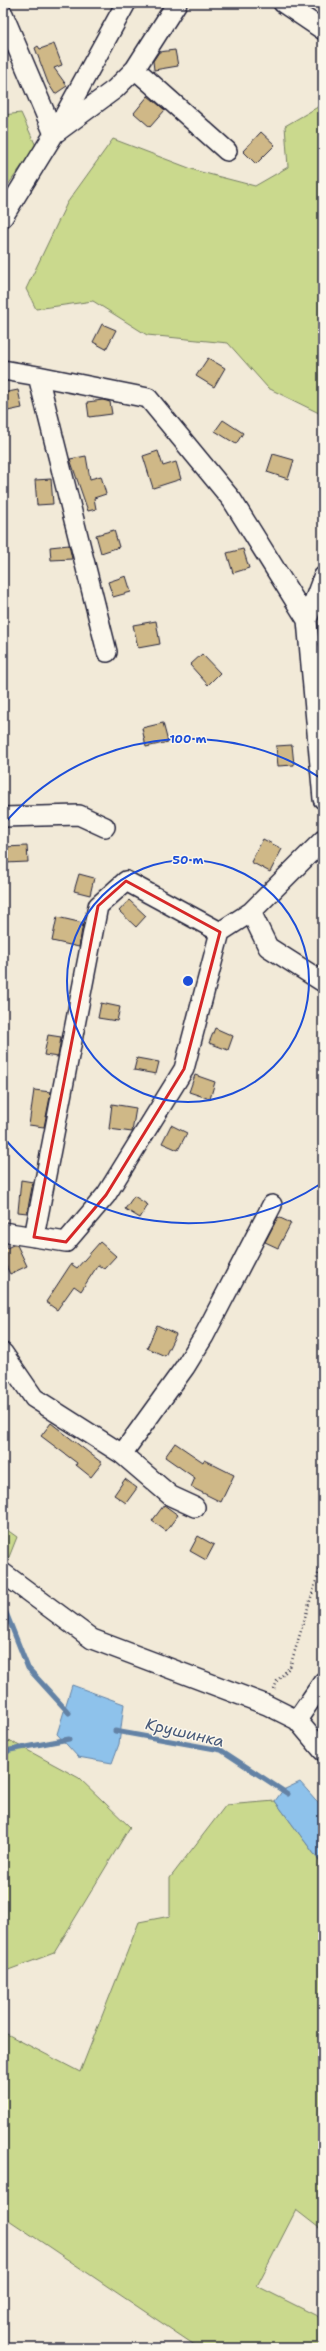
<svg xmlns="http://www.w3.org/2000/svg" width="326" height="2351" viewBox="0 0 326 2351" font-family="'Shantell Sans',sans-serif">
  <rect width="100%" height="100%" fill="#f2ead8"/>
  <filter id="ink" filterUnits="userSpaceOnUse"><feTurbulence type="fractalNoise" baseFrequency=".025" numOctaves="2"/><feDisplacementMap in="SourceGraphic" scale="8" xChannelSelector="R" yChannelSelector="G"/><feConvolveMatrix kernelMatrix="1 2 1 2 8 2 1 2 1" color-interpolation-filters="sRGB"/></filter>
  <g filter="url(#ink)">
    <path fill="#cad98d" stroke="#767e64" d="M 323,104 L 323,415 L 268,388 L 228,343 L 147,335 L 93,301 L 36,309 L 26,289 L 67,203 L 113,139 L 197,171 L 255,186 L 288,167 L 285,126 Z
      M 21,113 L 36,146 L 3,192 L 3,115 Z
      M 3,1527 L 17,1537 L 3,1572 Z
      M 3,1737 L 79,1778 L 130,1827 L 54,1953 L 3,1972 Z
      M 275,1801 L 323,1866 L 323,2231 L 296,2210 L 257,2286 L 323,2319 L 323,2348 L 199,2348 L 3,2216 L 3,2032 L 80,2072 L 139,1922 L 170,1916 L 170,1878 L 226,1805 Z"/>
    <path fill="#8ec2eb" stroke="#6382a5" d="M 72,1685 L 124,1704 L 119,1744 L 112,1763 L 78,1757 L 57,1734 Z
      M 300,1782 L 323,1808 L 323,1866 L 275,1801 L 283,1790 Z"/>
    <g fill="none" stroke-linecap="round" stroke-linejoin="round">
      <path stroke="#6382a5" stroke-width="5" d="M 3,1605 L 28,1668 L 69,1713
        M 115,1731 L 221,1750 L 288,1794
        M 3,1755 L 10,1750 L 69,1739"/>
    </g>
    <path fill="#cfb887" stroke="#22223b" d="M 54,44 L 62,65 L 54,68 L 67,86 L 55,94 L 48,83 L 35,48 L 38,46 L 40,49 Z
      M 175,50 L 178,66 L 154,70 L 153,61 L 159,52 Z
      M 148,96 L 165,110 L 150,127 L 134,113 Z
      M 261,132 L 275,145 L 256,164 L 243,151 Z
      M 102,324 L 116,330 L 106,349 L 93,342 Z
      M 208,358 L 225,368 L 214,387 L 196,376 Z
      M 18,390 L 22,408 L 3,412 L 3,393 Z
      M 103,400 L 110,402 L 112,414 L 89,417 L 87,402 Z
      M 223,420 L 243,433 L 236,444 L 215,431 Z
      M 158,451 L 163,466 L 176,462 L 181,479 L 153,488 L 143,456 Z
      M 273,454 L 294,460 L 288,479 L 267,472 Z
      M 86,456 L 90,479 L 101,476 L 106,494 L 94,498 L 96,509 L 88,511 L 70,459 Z
      M 51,479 L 53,504 L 37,505 L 35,480 Z
      M 114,530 L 119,547 L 101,553 L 96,535 Z
      M 69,545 L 72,559 L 51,560 L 50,547 Z
      M 243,549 L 249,568 L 233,573 L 227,553 Z
      M 126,576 L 131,592 L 113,597 L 108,582 Z
      M 156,621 L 160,644 L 138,648 L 133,625 Z
      M 202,654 L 220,673 L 208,685 L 190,665 Z
      M 163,723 L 168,742 L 146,747 L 142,728 Z
      M 292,745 L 294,765 L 278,766 L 276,746 Z
      M 263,839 L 282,849 L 270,872 L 251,862 Z
      M 27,846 L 28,862 L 5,863 L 4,847 Z
      M 79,874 L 94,878 L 90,895 L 74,891 Z
      M 129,900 L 146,916 L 136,927 L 119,911 Z
      M 57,917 L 83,923 L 79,947 L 52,941 Z
      M 101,1003 L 120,1007 L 117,1021 L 98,1018 Z
      M 215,1028 L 233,1036 L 228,1050 L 209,1043 Z
      M 48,1035 L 61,1037 L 58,1057 L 44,1055 Z
      M 137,1058 L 159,1062 L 156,1074 L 134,1070 Z
      M 195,1075 L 215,1082 L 210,1099 L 189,1092 Z
      M 34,1090 L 51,1092 L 44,1127 L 29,1125 Z
      M 112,1104 L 136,1108 L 132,1132 L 109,1129 Z
      M 171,1125 L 187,1133 L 178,1150 L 162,1143 Z
      M 21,1180 L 33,1182 L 27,1213 L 18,1212 Z
      M 134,1196 L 148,1205 L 140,1218 L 125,1209 Z
      M 278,1217 L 291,1223 L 278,1248 L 265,1242 Z
      M 100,1242 L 116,1256 L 104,1269 L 98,1265 L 81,1291 L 74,1286 L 57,1310 L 46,1302 L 71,1264 L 77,1268 Z
      M 13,1245 L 17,1245 L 27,1266 L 10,1274 L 3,1260 L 3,1250 Z
      M 157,1325 L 176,1334 L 165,1356 L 147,1348 Z
      M 51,1423 L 102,1463 L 91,1477 L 76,1465 L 77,1463 L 41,1436 Z
      M 175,1443 L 203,1462 L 204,1460 L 234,1475 L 221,1502 L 191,1487 L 195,1478 L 165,1457 Z
      M 125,1479 L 137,1488 L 126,1503 L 114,1495 Z
      M 164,1505 L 178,1515 L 166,1531 L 152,1521 Z
      M 198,1536 L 214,1545 L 206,1560 L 190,1551 Z"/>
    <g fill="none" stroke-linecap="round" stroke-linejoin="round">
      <defs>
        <path id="minor" d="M 283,3 L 323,30
          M 3,14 L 54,134 L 3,217
          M 135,69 L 227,151
          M 57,129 L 126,3
          M 54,134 L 115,89 L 135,69 L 177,3
          M 3,370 L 38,376 L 107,652
          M 38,376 L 148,398 L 232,500 L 307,620 L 323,799
          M 307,620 L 323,577
          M 3,817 L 79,815 L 105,827
          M 251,912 L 268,947 L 323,982
          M 3,1232 L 66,1242 L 106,1195 L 184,1069 L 220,932 L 251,912 L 323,840
          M 34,1237 L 98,906 L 126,881 L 220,932
          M 3,1353 L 34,1398 L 122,1454 L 171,1496 L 195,1507
          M 122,1454 L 185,1367 L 204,1336 L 272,1205
          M 3,1573 L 92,1639 L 267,1705 L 297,1720 L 323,1751
          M 297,1720 L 323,1682"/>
      </defs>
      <use href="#minor" stroke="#22223b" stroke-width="22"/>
      <path stroke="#22223b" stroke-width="2.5" stroke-dasharray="1 3" stroke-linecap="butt" d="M 274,1689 L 277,1681 L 290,1667 L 323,1558
        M 321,2228 L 323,2238"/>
      <use href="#minor" stroke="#fbf7ec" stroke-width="19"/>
    </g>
  </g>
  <path fill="none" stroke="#d62828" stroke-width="3" stroke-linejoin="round" d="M 126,881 L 220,932 L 184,1069 L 106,1195 L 66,1242 L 34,1237 L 98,906 Z"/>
  <g fill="none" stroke="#1d4ed8" stroke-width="2">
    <circle cx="188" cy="981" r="121"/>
    <path d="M322 1183A242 242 0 0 1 4 1138M4 824A242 242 0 0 1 322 779"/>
  </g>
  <g text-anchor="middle" stroke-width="3" stroke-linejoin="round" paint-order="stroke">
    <g font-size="16" font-style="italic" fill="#485a79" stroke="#fbf7ec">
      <text transform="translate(185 1732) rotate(13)" y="6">Крушинка</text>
    </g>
  </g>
  <circle cx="188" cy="981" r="6" fill="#1d4ed8" stroke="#fbf7ec" stroke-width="2"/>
  <g font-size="12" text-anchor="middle" font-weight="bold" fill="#1d4ed8" stroke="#fbf7ec" stroke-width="3" stroke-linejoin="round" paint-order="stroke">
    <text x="188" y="743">100 m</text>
    <text x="188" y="864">50 m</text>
  </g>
  <rect width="326" height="2351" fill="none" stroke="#fbf7ec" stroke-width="16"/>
  <rect x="8" y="8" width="310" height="2335" fill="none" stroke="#22223b" stroke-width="1.5" filter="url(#ink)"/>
</svg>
